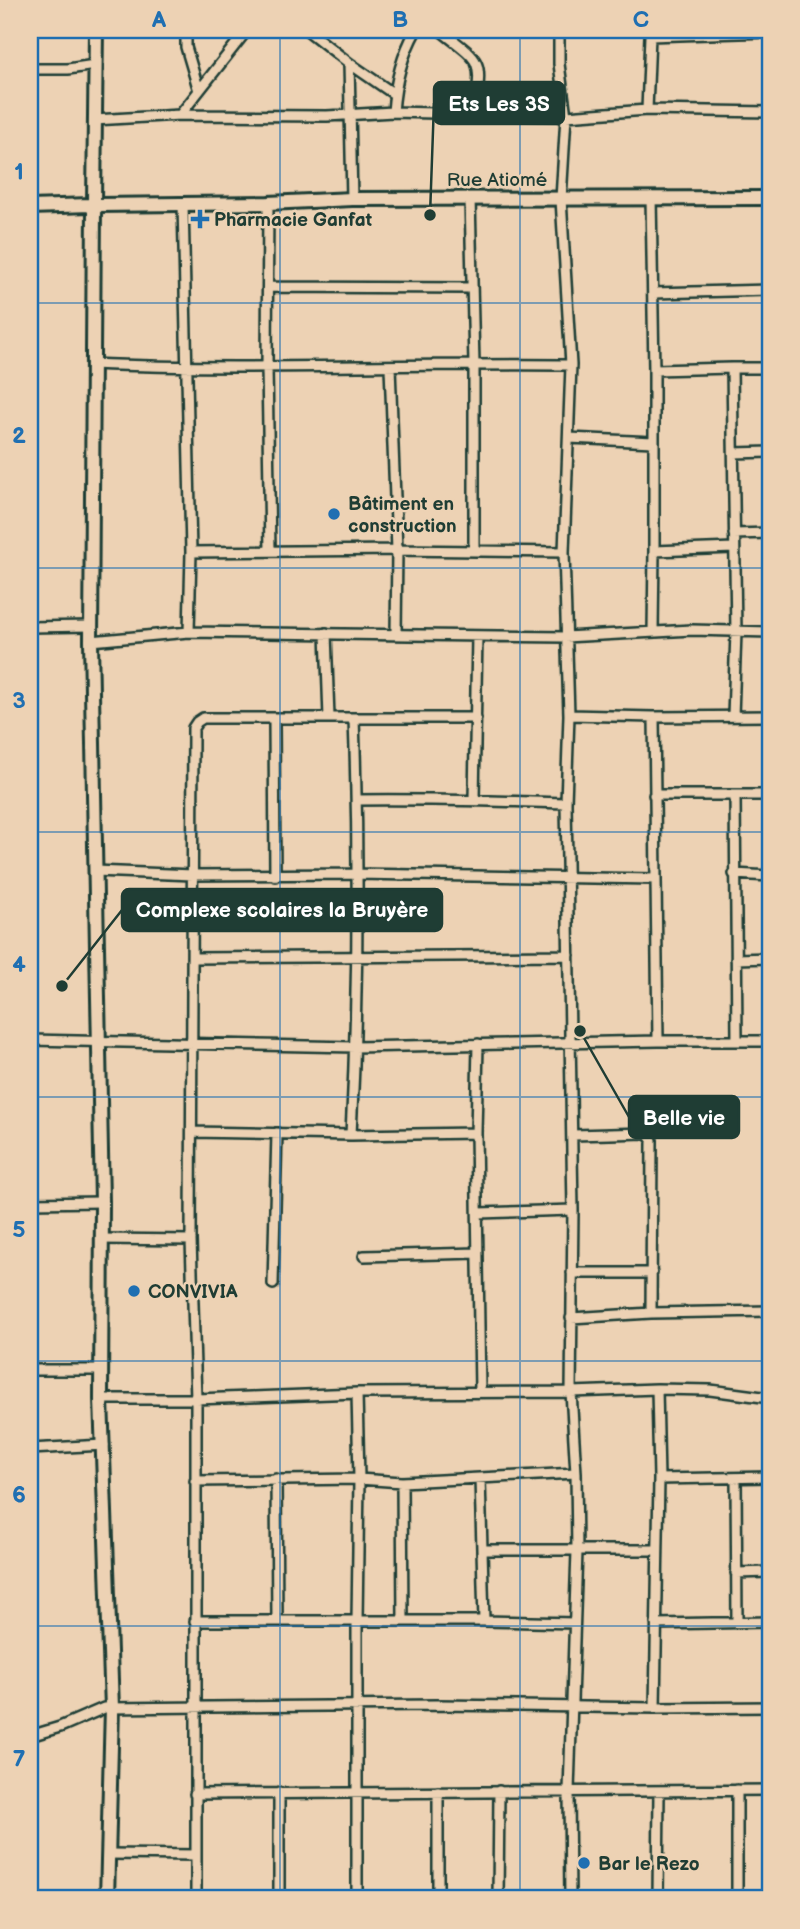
<svg xmlns="http://www.w3.org/2000/svg" width="800" height="1929" viewBox="0 0 800 1929" font-family="'Balsamiq Sans',sans-serif">
  <rect width="100%" height="100%" fill="#edd2b4"/>
  <filter id="ink" filterUnits="userSpaceOnUse"><feTurbulence type="fractalNoise" baseFrequency=".0143" numOctaves="2"/><feDisplacementMap in="SourceGraphic" scale="14" xChannelSelector="R" yChannelSelector="G"/><feConvolveMatrix kernelMatrix="1 2 1 2 8 2 1 2 1" color-interpolation-filters="sRGB"/></filter>
  <g filter="url(#ink)">
    <g fill="none" stroke-linecap="round" stroke-linejoin="round">
      <defs>
        <path id="street" d="M 186,30 L 186,47 L 199,91
          M 307,30 L 349,63 L 352,199
          M 440,30 C 485,65 481,58 475,114
          M 559,30 L 559,64 L 566,116 L 561,199 L 571,365 L 564,552 L 569,715 L 566,803 L 573,1210 L 571,1392 L 576,1473 L 577,1551 L 569,1791 L 570,1899
          M 349,63 L 394,94
          M 30,69 L 68,69 L 95,65
          M 647,110 L 650,36 L 770,32
          M 393,112 C 395,83 402,55 416,30
          M 180,115 L 247,30
          M 94,120 L 180,115 L 327,116 L 393,112 L 566,116 L 647,110 L 770,112
          M 651,197 L 654,370
          M 470,198 L 474,364 L 474,551
          M 268,203 L 267,367 L 270,551
          M 183,204 L 191,552 L 189,632
          M 268,287 L 472,288
          M 653,293 L 770,290
          M 92,364 C 252,371 411,363 571,365
          M 390,367 L 397,550 L 396,634
          M 569,438 L 653,442
          M 734,453 L 770,452
          M 734,534 L 770,533
          M 654,551 L 654,370 L 732,368
          M 191,552 L 397,550 L 564,552
          M 30,627 L 91,626
          M 653,632 L 654,551 L 734,548
          M 326,633 L 329,718
          M 91,641 L 189,632 L 565,637 L 692,630 L 770,632
          M 569,715 L 654,717 L 770,716
          M 733,716 L 736,632 L 732,368 L 770,368
          M 654,717 L 658,1041
          M 274,720 L 275,876
          M 654,795 L 770,795
          M 735,795 L 737,1041
          M 474,799 L 477,636
          M 357,800 C 427,799 497,801 566,803
          M 95,871 L 193,875 L 356,874 L 655,879
          M 734,874 L 770,876
          M 193,958 L 569,955
          M 736,959 L 770,958
          M 30,1040 L 355,1047 L 658,1041 L 770,1041
          M 478,1044 L 476,1133 L 480,1391
          M 192,1132 L 351,1135 L 476,1133
          M 351,1135 C 358,997 359,857 354,719
          M 573,1135 L 647,1133 L 652,1140 L 651,1313
          M 30,1203 L 102,1202
          M 479,1213 L 573,1210
          M 101,1239 L 191,1240
          M 364,1256 L 478,1253
          M 572,1273 L 652,1273
          M 273,1284 L 277,1133
          M 571,1318 L 651,1313 L 770,1311
          M 30,1370 L 101,1370
          M 357,1393 L 359,1479 L 357,1621 L 357,1899
          M 101,1399 L 196,1399 L 357,1393 L 571,1392 L 657,1389 L 710,1390 L 770,1398
          M 30,1449 L 104,1445
          M 480,1478 L 484,1621
          M 276,1479 L 277,1621
          M 659,1479 L 770,1477
          M 736,1479 L 737,1622
          M 195,1481 L 359,1479 L 402,1482 L 576,1473
          M 402,1482 L 403,1621
          M 483,1550 L 657,1550
          M 736,1573 L 770,1572
          M 195,1621 L 484,1621 L 574,1623
          M 656,1624 L 770,1622
          M 655,1708 L 659,1479 L 657,1389
          M 30,1736 L 60,1727 L 104,1708 L 437,1705 L 655,1708 L 770,1707
          M 737,1790 L 737,1899
          M 279,1793 L 279,1899
          M 195,1794 L 770,1790
          M 109,1854 L 196,1855
          M 196,1899 L 196,1399 L 191,1240 L 193,728 L 197,722 L 203,718 L 476,718
          M 438,1899 L 438,1792
          M 498,1899 L 499,1791
          M 658,1899 L 659,1791"/>
        <path id="secondary" d="M 94,201 L 96,30
          M 98,205 L 268,203 L 352,199 L 770,198
          M 30,207 L 90,205 L 94,210 L 98,206
          M 94,210 L 91,641 L 102,1202 L 101,1399 L 112,1708 L 107,1899"/>
      </defs>
      <use href="#street" stroke="#1f3d34" stroke-width="14"/>
      <use href="#secondary" stroke="#1f3d34" stroke-width="18"/>
      <use href="#street" stroke="#edd2b4" stroke-width="9"/>
      <use href="#secondary" stroke="#edd2b4" stroke-width="12"/>
    </g>
  </g>
  <path fill="none" stroke="#1f6fb2" stroke-width="2" stroke-opacity="0.55" d="M 280,30 L 280,1899M 520,30 L 520,1899M 30,303 L 770,303M 30,568 L 770,568M 30,832 L 770,832M 30,1097 L 770,1097M 30,1361 L 770,1361M 30,1626 L 770,1626"/>
  <g fill="#1f6fb2" stroke="#edd2b4" stroke-width="2.5">
    <path d="M196.5 208.5h7v7h7v7h-7v7h-7v-7h-7v-7h7z"/>
    <circle cx="334" cy="514" r="7"/>
    <circle cx="134" cy="1291" r="7"/>
    <circle cx="584" cy="1863" r="7"/>
  </g>
  <g text-anchor="middle" stroke-width="5" stroke-linejoin="round" paint-order="stroke">
    <g font-size="19" fill="#1f3d34" stroke="#edd2b4">
      <text x="497" y="186">Rue Atiomé</text>
    </g>
    <g font-size="19" font-weight="bold" fill="#1f3d34" stroke="#edd2b4" text-anchor="start">
      <text x="214" y="226">Pharmacie Ganfat</text>
      <text x="348" y="510">Bâtiment en<tspan x="348" dy="22">construction</tspan></text>
      <text x="148" y="1298">CONVIVIA</text>
      <text x="598" y="1870">Bar le Rezo</text>
    </g>
  </g>
  <path fill="none" stroke="#1f3d34" stroke-width="2.5" d="M430 215L434 103M62 986L122 910M580 1031L629 1117"/>
  <g fill="#1f3d34" stroke="#edd2b4" stroke-width="2.5">
    <circle cx="430" cy="215" r="7"/>
    <circle cx="62" cy="986" r="7"/>
    <circle cx="580" cy="1031" r="7"/>
  </g>
  <g fill="#1f3d34" stroke="#1f3d34" stroke-width="2.5">
    <rect x="434" y="82" width="130" height="42" rx="7"/>
    <rect x="122" y="889" width="320" height="42" rx="7"/>
    <rect x="629" y="1096" width="110" height="42" rx="7"/>
  </g>
  <g font-size="21" text-anchor="middle" font-weight="bold" fill="#fff">
    <text x="499" y="111">Ets Les 3S</text>
    <text x="282" y="917">Complexe scolaires la Bruyère</text>
    <text x="684" y="1125">Belle vie</text>
  </g>
  <rect width="800" height="1929" fill="none" stroke="#edd2b4" stroke-width="77"/>
  <rect x="38" y="38" width="724" height="1852" fill="none" stroke="#1f6fb2" stroke-width="2.5"/>
  <g font-size="23" text-anchor="middle" font-weight="bold" fill="#1f6fb2">
    <text x="159" y="27">A</text>
    <text x="400" y="27">B</text>
    <text x="641" y="27">C</text>
    <text x="19" y="179">1</text>
    <text x="19" y="443">2</text>
    <text x="19" y="708">3</text>
    <text x="19" y="972">4</text>
    <text x="19" y="1237">5</text>
    <text x="19" y="1502">6</text>
    <text x="19" y="1766">7</text>
  </g>
</svg>
